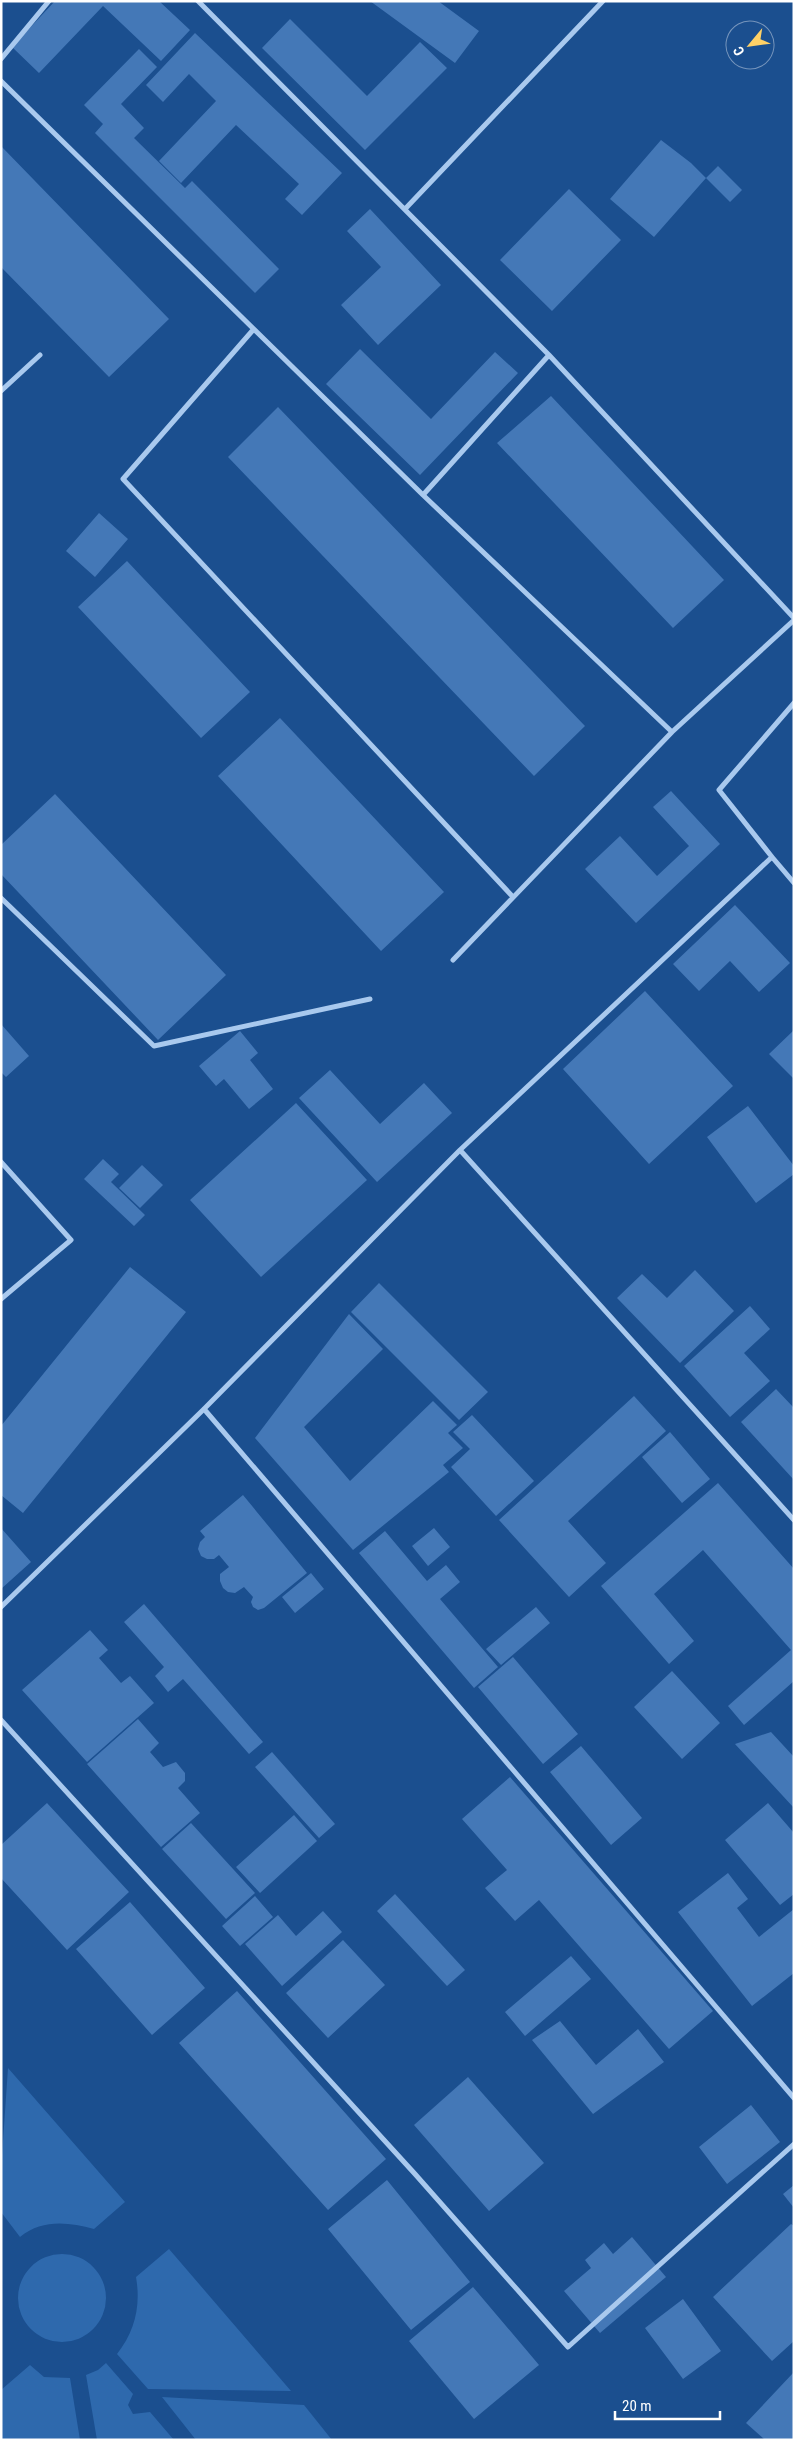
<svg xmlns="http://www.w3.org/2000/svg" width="795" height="2441" viewBox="0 0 795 2441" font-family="'Roboto Condensed',sans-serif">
  <rect width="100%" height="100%" fill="#1b4f8f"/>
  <path fill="#2e69ad" d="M 8,2068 L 125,2202 L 94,2229 C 68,2222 42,2219 20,2237 L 1,2212 L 1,2170 Z
    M 169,2249 L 291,2391 L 148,2389 L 117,2354 C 135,2331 141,2306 136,2277 Z
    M18 2298a44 44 0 1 1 88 0a44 44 0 1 1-88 0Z
    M 106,2363 L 133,2394 L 128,2405 L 133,2414 L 150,2412 L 174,2440 L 97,2440 L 86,2375 L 98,2370 Z
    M 30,2365 L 44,2377 L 70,2378 L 80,2440 L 1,2440 L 1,2390 Z
    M 162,2397 L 304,2405 L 332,2440 L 196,2440 Z"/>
  <path fill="#4478b7" d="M 55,1 L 159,1 L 190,30 L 161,61 L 103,6 L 39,73 L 12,47 Z
    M 370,1 L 438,1 L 479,31 L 455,63 Z
    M 290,19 L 367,96 L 420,42 L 447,68 L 365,150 L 262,48 Z
    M 195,33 L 342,173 L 302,215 L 285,199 L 299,184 L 236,125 L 181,183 L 159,161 L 216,101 L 189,74 L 163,102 L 146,85 Z
    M 139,49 L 157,67 L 121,104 L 144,128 L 134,138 L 185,188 L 192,181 L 279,269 L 255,293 L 95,133 L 103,124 L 84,105 Z
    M 661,140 L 691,163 L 706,178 L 654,237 L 610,199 Z
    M 1,146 L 169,319 L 109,377 L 1,267 Z
    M 718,166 L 742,190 L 730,202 L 706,178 Z
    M 569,189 L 621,240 L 552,311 L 500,260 Z
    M 370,209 L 441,285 L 378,345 L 341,305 L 381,267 L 347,231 Z
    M 360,349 L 431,419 L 495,352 L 518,373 L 420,475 L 326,384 Z
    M 551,396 L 724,580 L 673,628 L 497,443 Z
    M 278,407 L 585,726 L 534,776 L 228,457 Z
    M 99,513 L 128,539 L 95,577 L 66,551 Z
    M 127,561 L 250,692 L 201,738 L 78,607 Z
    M 280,718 L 444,892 L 381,951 L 218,776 Z
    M 671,791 L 720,844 L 636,923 L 585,869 L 620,836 L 657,876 L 689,846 L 653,807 Z
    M 55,794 L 226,975 L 158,1040 L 1,874 L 1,845 Z
    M 735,905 L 790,963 L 759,992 L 730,961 L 699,991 L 673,964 Z
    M 645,991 L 733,1086 L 649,1164 L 563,1069 Z
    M 1,1024 L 29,1056 L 6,1077 L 1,1072 Z
    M 794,1030 L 794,1079 L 769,1054 Z
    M 240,1031 L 258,1053 L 250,1060 L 273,1089 L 249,1109 L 224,1079 L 216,1086 L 199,1066 Z
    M 330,1070 L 380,1124 L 424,1083 L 452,1113 L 377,1182 L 299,1098 Z
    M 296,1103 L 367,1180 L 261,1277 L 190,1200 Z
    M 748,1106 L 794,1166 L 794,1174 L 756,1203 L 707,1137 Z
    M 103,1159 L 119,1174 L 111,1182 L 145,1215 L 134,1226 L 84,1179 Z
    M 142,1165 L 163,1185 L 140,1208 L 119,1188 Z
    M 130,1267 L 186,1312 L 23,1513 L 1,1495 L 1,1426 Z
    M 695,1270 L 734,1311 L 680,1363 L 617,1298 L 642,1274 L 667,1298 Z
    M 379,1283 L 488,1392 L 459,1420 L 351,1312 Z
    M 750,1306 L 770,1329 L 744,1353 L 770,1381 L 730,1417 L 684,1366 Z
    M 349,1314 L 383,1349 L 304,1427 L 350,1481 L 433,1401 L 457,1425 L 448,1433 L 463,1448 L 443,1465 L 449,1472 L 353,1550 L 255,1438 Z
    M 776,1389 L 794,1408 L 794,1480 L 741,1422 Z
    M 634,1396 L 666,1431 L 568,1521 L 606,1563 L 569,1597 L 499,1520 Z
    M 472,1415 L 534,1481 L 496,1516 L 451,1467 L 470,1449 L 453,1432 Z
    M 670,1432 L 710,1479 L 682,1503 L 642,1457 Z
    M 718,1483 L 794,1569 L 794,1681 L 744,1725 L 728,1706 L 791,1650 L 703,1550 L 654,1594 L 694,1641 L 669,1664 L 601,1586 Z
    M 243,1495 L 307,1573 L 264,1608 L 258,1610 L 253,1607 L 251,1602 L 253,1597 L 244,1587 L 235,1593 L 228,1592 L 223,1588 L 220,1581 L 220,1574 L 229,1567 L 219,1555 L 214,1559 L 207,1559 L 201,1556 L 198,1549 L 200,1542 L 205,1537 L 200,1531 Z
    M 1,1528 L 31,1562 L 1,1589 Z
    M 434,1528 L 450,1547 L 428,1566 L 412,1546 Z
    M 385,1531 L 427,1581 L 446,1565 L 460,1582 L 440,1599 L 498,1667 L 474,1688 L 359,1553 Z
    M 311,1573 L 324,1589 L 295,1613 L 282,1597 Z
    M 144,1604 L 263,1742 L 249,1754 L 183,1679 L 168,1692 L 155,1676 L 164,1667 L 124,1622 Z
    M 536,1607 L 550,1623 L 501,1665 L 486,1649 Z
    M 90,1630 L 108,1650 L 99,1658 L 121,1683 L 130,1676 L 154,1703 L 87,1762 L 22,1690 Z
    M 513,1657 L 578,1734 L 543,1764 L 478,1687 Z
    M 672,1671 L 720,1723 L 682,1759 L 634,1707 Z
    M 138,1719 L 159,1743 L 150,1752 L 163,1767 L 176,1762 L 185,1773 L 185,1781 L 178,1788 L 200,1813 L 161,1847 L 87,1764 Z
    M 771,1732 L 794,1757 L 794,1808 L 735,1744 Z
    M 581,1746 L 642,1818 L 611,1845 L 550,1772 Z
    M 272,1752 L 335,1824 L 319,1838 L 255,1767 Z
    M 510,1777 L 713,2011 L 669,2049 L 539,1900 L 515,1921 L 485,1888 L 507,1870 L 462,1819 Z
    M 47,1803 L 129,1892 L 67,1950 L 1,1878 L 1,1845 Z
    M 768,1803 L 794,1833 L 794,1894 L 780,1905 L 725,1840 Z
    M 294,1815 L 317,1841 L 260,1893 L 236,1867 Z
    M 191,1823 L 255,1893 L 226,1919 L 162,1849 Z
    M 728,1873 L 748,1899 L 737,1908 L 759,1937 L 794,1909 L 794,1973 L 752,2006 L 678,1912 Z
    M 395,1894 L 465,1970 L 447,1986 L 377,1911 Z
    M 255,1896 L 273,1917 L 240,1946 L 222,1926 Z
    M 130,1902 L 205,1988 L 152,2035 L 76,1949 Z
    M 323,1911 L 342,1932 L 282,1986 L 245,1944 L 278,1915 L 296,1936 Z
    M 343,1940 L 385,1985 L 328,2038 L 286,1993 Z
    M 571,1956 L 591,1979 L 525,2036 L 505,2012 Z
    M 237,1991 L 386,2159 L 328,2210 L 179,2043 Z
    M 560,2021 L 596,2065 L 638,2029 L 664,2062 L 593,2114 L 532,2040 Z
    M 468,2077 L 544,2163 L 489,2211 L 414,2125 Z
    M 751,2105 L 780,2142 L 727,2184 L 699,2147 Z
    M 387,2180 L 470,2282 L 411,2330 L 328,2229 Z
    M 794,2185 L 794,2208 L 783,2194 Z
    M 791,2224 L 794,2226 L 794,2341 L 772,2361 L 713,2297 Z
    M 632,2237 L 666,2277 L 600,2333 L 564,2291 L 591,2268 L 585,2260 L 604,2243 L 613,2254 Z
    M 473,2287 L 539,2365 L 474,2419 L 409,2341 Z
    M 683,2299 L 721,2351 L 683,2379 L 645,2328 Z
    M 794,2372 L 794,2440 L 765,2440 L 746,2423 Z"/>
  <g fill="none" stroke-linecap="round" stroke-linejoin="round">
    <path stroke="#a9c9ee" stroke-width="5" d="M 198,1 L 549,355 L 794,618
      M 1,59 L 49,1
      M 1,81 L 423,495 L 549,355
      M 406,208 L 603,1
      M 253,330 L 123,479 L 513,897
      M 1,391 L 40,355
      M 423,495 L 672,732
      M 772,857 L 794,883
      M 1,898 L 154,1046 L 370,999
      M 453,960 L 672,732 L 794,620
      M 460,1150 L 794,1520
      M 1,1162 L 71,1240 L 1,1299
      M 204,1409 L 794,2098
      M 1,1607 L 204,1409 L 460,1150 L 772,857 L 719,790 L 794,703
      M 1,1720 L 415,2174 L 568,2347 L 794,2144"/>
  </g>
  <rect width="795" height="2441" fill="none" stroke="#ffffff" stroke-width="5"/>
  <g transform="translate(750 45) rotate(241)"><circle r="24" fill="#1b4f8f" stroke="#7695bc"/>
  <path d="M0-4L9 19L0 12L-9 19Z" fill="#ffd166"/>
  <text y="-8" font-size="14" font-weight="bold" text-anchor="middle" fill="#ffffff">С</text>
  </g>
  <path d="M615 2411v8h105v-8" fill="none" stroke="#ffffff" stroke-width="2.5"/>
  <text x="622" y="2411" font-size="15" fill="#ffffff" stroke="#1b4f8f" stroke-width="4" paint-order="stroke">20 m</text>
</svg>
